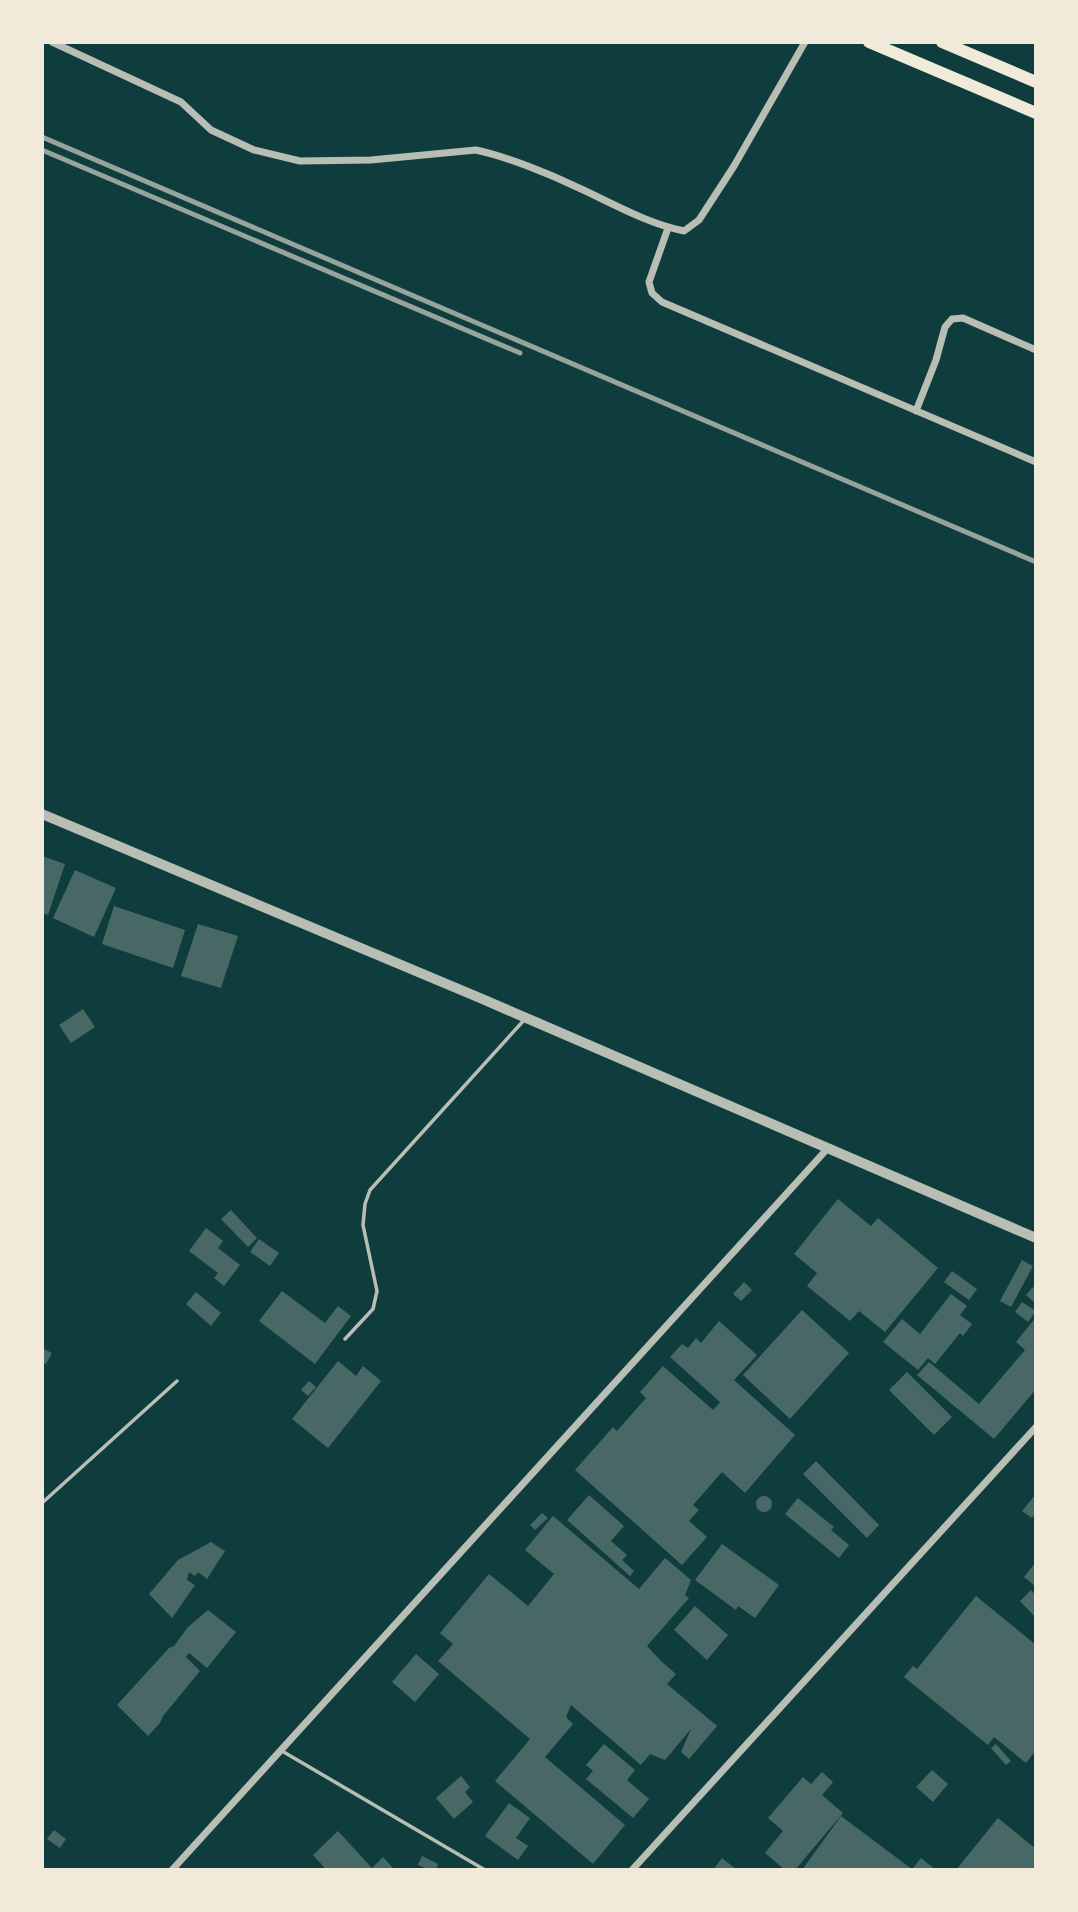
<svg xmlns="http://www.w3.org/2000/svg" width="1078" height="1912" viewBox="0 0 1078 1912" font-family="'IBM Plex Sans',sans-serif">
  <rect width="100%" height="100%" fill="#0f3d3e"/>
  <path fill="#486865" d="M 42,856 L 65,864 L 48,915 L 42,913 Z
    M 75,870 L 116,888 L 94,937 L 53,918 Z
    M 114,906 L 185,930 L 173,968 L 102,944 Z
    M 198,924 L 238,936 L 221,988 L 181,976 Z
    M 83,1009 L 95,1027 L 71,1043 L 59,1025 Z
    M 838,1199 L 871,1226 L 878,1218 L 938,1268 L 885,1332 L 859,1311 L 850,1321 L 807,1286 L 817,1273 L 794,1254 Z
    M 231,1210 L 257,1238 L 248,1247 L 221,1219 Z
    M 206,1228 L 223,1241 L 218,1248 L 240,1265 L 224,1286 L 214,1278 L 218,1273 L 189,1251 Z
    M 259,1239 L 279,1253 L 270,1266 L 250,1252 Z
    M 1022,1260 L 1033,1266 L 1011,1307 L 1000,1301 Z
    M 952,1271 L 977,1289 L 969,1300 L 944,1282 Z
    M 744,1282 L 752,1290 L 741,1301 L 733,1294 Z
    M 1033,1287 L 1036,1290 L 1036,1304 L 1026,1295 Z
    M 282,1291 L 325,1323 L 338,1306 L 351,1316 L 315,1364 L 259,1321 Z
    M 196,1292 L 221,1313 L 211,1326 L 186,1304 Z
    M 951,1294 L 967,1306 L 960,1315 L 972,1324 L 963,1336 L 960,1333 L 935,1364 L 928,1358 L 918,1370 L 883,1342 L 902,1319 L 920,1334 Z
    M 1022,1302 L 1036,1311 L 1028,1322 L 1015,1312 Z
    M 802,1310 L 849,1353 L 790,1419 L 743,1375 Z
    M 1036,1317 L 1036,1389 L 994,1439 L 917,1375 L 929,1362 L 979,1404 L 1025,1350 L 1016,1342 Z
    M 719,1321 L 757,1355 L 734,1380 L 795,1435 L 745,1493 L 722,1472 L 693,1505 L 699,1510 L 689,1521 L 707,1537 L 682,1565 L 575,1470 L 613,1427 L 617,1431 L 646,1398 L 640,1392 L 663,1366 L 713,1410 L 720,1402 L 670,1357 L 682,1344 L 688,1348 L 696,1338 L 701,1343 Z
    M 42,1348 L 52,1353 L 46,1364 L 42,1362 Z
    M 338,1361 L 356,1376 L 363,1366 L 381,1381 L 328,1448 L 292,1419 Z
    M 907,1372 L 952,1417 L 934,1435 L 889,1390 Z
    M 309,1381 L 316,1387 L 308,1396 L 301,1390 Z
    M 816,1461 L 879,1525 L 867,1538 L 803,1474 Z
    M 1036,1494 L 1036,1512 L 1032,1518 L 1022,1511 Z
    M 589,1495 L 624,1526 L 611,1541 L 627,1555 L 622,1560 L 634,1571 L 630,1576 L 567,1520 Z
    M756 1504a8 8 0 1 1 16 0a8 8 0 1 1-16 0Z
    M 798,1498 L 834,1527 L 831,1530 L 849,1545 L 839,1558 L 785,1514 Z
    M 542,1513 L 548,1518 L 535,1530 L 530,1525 Z
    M 553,1516 L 639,1589 L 665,1558 L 691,1580 L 685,1595 L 689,1598 L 647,1646 L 662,1662 L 676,1674 L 667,1684 L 717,1726 L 689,1759 L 681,1752 L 691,1729 L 665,1760 L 650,1754 L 641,1765 L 571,1705 L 566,1717 L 573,1724 L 545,1757 L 625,1825 L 593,1864 L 495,1781 L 530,1739 L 438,1661 L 453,1644 L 440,1633 L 489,1574 L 528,1606 L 554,1574 L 525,1550 Z
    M 211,1542 L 225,1551 L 207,1579 L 198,1572 L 195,1576 L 189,1572 L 187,1580 L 195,1585 L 172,1618 L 149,1594 L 178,1560 Z
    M 722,1544 L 779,1585 L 755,1618 L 738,1606 L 736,1610 L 695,1580 Z
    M 1036,1562 L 1036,1587 L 1024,1577 Z
    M 1031,1590 L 1036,1596 L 1036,1618 L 1020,1601 Z
    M 976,1596 L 1036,1645 L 1036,1750 L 1026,1763 L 994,1737 L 988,1745 L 904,1677 L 913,1666 L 917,1669 Z
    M 695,1606 L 728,1635 L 707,1660 L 674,1630 Z
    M 208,1610 L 236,1632 L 207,1668 L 189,1653 L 186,1657 L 200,1671 L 163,1716 L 160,1723 L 148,1736 L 117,1705 L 169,1648 L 174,1646 L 188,1627 Z
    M 416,1654 L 439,1674 L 415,1702 L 392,1682 Z
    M 604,1744 L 635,1770 L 627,1780 L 649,1799 L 633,1818 L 586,1779 L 593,1771 L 586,1765 Z
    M 996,1744 L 1011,1761 L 1006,1765 L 991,1748 Z
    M 932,1770 L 948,1784 L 933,1802 L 916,1787 Z
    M 822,1772 L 833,1782 L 822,1795 L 843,1813 L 795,1870 L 785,1870 L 765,1853 L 783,1831 L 768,1818 L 803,1777 L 811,1784 Z
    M 461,1776 L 470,1787 L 465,1792 L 473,1802 L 454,1819 L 436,1798 Z
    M 509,1803 L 530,1818 L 516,1838 L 528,1846 L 518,1860 L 485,1836 Z
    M 841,1816 L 913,1870 L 802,1870 Z
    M 998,1818 L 1036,1849 L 1036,1870 L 956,1870 Z
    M 54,1830 L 66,1839 L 60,1848 L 47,1839 Z
    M 338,1831 L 372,1868 L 383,1857 L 393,1868 L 391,1870 L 321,1870 L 324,1867 L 313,1855 Z
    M 422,1856 L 438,1864 L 436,1870 L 430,1870 L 418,1865 Z
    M 722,1858 L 737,1870 L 713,1870 Z
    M 921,1858 L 936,1870 L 916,1870 L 913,1868 Z"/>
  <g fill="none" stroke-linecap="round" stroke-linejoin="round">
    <path stroke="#b8beb3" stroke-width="3.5" d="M 345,1339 L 373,1309 L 377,1291 L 363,1225 L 365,1204 L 370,1190 L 525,1019
      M 42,1503 L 177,1381
      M 282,1751 L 485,1870"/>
    <path stroke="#b8beb3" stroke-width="7" d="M 52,42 L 181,102 L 211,130 L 254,150 L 300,161 L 371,160 L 476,150 C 508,157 550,174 579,188 C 614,204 646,223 684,231 L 699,220 L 734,166 L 805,42
      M 668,228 L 649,282 L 652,293 L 662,302 L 1036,462
      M 916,411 L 936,360 L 945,327 L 952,319 L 963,318 L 1036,350
      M 172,1870 L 828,1148
      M 632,1870 L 1036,1427"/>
    <path stroke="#b8beb3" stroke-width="10" d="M 42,814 L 480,998 L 1036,1238"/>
    <path stroke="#f1e9da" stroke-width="12" d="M 869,42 L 1036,113
      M 942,42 L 1036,82"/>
    <path stroke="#97a49c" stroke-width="5" d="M 42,137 L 1036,562
      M 42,150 L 520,353"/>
  </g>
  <rect width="1078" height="1912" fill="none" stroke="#f1e9da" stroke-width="88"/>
</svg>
